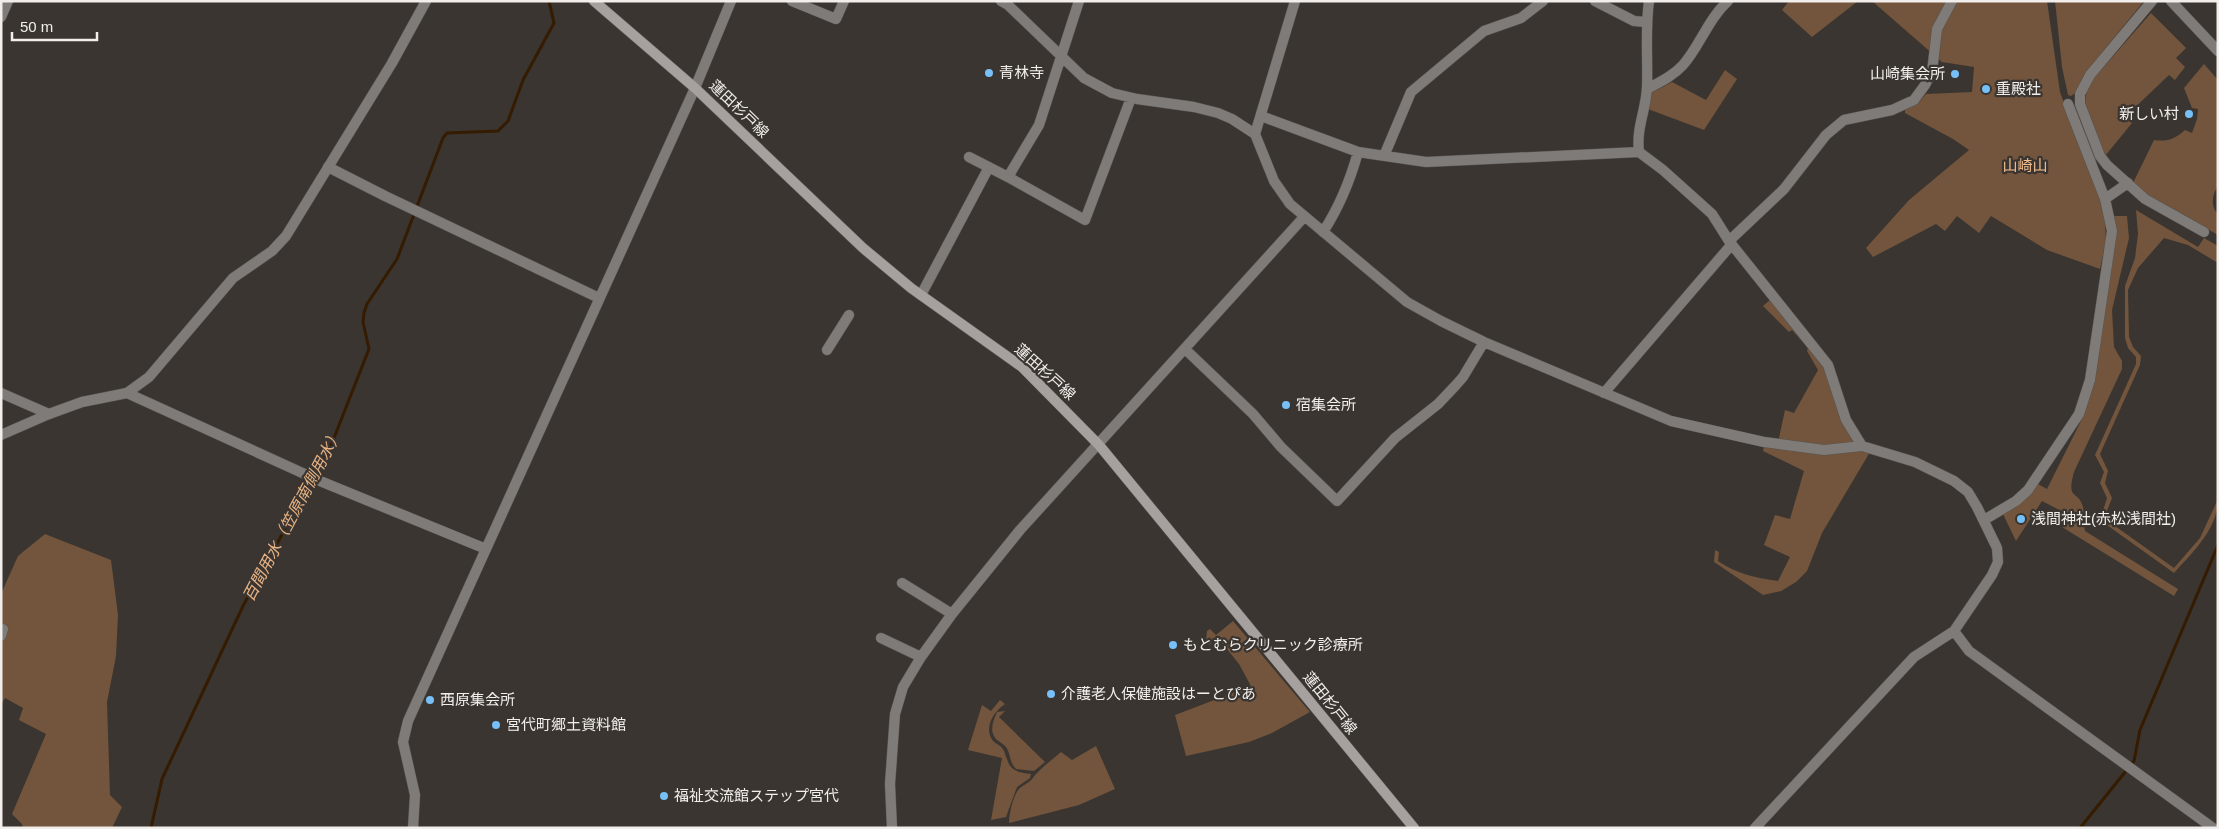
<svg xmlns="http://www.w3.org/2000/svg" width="2219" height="829" viewBox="0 0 2219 829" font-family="Arial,'Noto Sans JP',sans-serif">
  <rect width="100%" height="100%" fill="#3a3531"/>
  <path fill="#72553c" d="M 1789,1 L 1858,1 L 1812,37 L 1782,10 Z
    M 1872,1 L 2047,1 L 2060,92 L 2100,200 L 2105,222 L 2106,240 L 2100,269 L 2047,250 L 1991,216 L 1979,233 L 1957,216 L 1945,231 L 1936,224 L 1873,257 L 1866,248 L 1909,200 L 1969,150 L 1953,139 L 1905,113 L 1905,109 L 1919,102 L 1926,94 L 1972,92 L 1974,67 L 1942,62 Z
    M 2055,1 L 2144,1 L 2087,71 L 2075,93 L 2071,96 L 2068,95 L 2062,67 Z
    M 2151,13 L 2186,48 L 2176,58 L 2185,67 L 2175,80 L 2169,75 L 2127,115 L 2132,123 L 2105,156 L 2085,102 L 2087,89 L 2093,79 Z
    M 2204,64 L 2218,80 L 2218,186 C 2212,195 2210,206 2218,214 L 2218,235 L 2147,195 L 2133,183 L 2154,140 C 2167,142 2175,139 2185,130 L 2192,133 L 2197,119 L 2198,109 L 2192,108 L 2184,88 Z
    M 1725,70 L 1737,79 L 1704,130 L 1648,109 L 1651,93 L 1672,82 L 1706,100 Z
    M 2136,210 L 2198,247 L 2204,238 L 2218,246 L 2218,263 L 2188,245 L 2164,238 L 2138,268 L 2128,290 L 2129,337 L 2133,347 L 2141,356 L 2140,365 L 2100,454 L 2108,471 L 2105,483 L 2112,498 L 2105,516 L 2108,521 L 2174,568 L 2200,538 L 2218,499 C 2218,529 2192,553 2174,573 L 2104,523 L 2101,517 L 2107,498 L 2100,483 L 2104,472 L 2095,455 L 2136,364 L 2136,357 L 2128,348 L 2125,338 L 2125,286 L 2135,258 L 2138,234 Z
    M 2114,216 L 2127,216 L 2129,238 L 2112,310 L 2114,347 L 2122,361 L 2122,369 L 2074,472 C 2066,502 2078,489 2083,507 C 2085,514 2083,523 2085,531 L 2178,589 L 2174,596 L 2062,527 L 2067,514 L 2042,501 L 2016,541 L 2002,512 L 2036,483 L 2047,489 L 2083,417 L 2095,379 L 2116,236 Z
    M 1771,299 L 1825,368 L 1857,444 L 1858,451 L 1870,452 L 1822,533 L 1807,571 L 1796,582 L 1781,591 L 1763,595 L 1714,562 L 1715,550 L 1719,552 L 1718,561 C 1737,574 1756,578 1778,581 L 1790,557 L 1764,545 L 1775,515 L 1790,519 L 1804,471 L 1763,451 L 1764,445 L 1777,447 L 1785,410 L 1794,413 L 1818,370 L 1807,351 L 1808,348 L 1792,330 L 1789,332 L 1763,306 Z
    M 45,534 L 111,560 L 118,615 L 116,656 L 107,702 L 110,795 L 122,807 L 112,828 L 23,828 L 22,824 L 12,814 L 46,734 L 19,720 L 23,708 L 5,698 L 1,705 L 1,594 L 18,556 Z
    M 1233,621 L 1310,712 L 1272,733 L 1249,742 L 1186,756 L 1175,715 L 1251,686 L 1239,664 L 1218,638 L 1209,645 L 1206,641 L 1207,631 L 1210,629 L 1216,635 Z
    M 1000,700 L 1005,704 C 994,711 983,728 993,741 C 996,744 1000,745 1002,748 C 1005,751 1005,755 1007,759 C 1011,772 1019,772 1031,774 L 1030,778 L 1017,787 L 1006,817 L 991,820 L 1002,758 L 968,750 L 982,705 L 991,711 Z
    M 1005,711 L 999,717 L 1045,762 L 1034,771 L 1016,769 C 1009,762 1011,754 1006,747 C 1004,744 999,742 996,739 C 989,731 993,721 997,712 Z
    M 1096,746 L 1115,789 L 1079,805 L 1009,823 C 1009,814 1013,796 1019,789 C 1023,785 1029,783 1032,779 C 1039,769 1051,761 1061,752 L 1072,760 Z"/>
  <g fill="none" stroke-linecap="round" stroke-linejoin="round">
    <path stroke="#351b00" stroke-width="3" d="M 151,828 L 162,779 L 243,606 L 332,443 L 369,349 L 363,322 L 364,313 L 367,304 L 397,259 L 443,138 L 447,133 L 498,131 L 508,121 L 523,80 L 554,23 L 549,1
      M 2080,828 L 2134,761 L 2140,730 L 2218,545"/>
    <defs>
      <path id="minor" d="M 792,1 L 836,19 L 844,1
        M 1001,1 L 1008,5 L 1084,78 L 1112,93 L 1137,99 L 1194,107 L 1218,113 L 1232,119 L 1255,134 L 1274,181 L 1290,204 L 1407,302 L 1441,321 L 1484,342 L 1671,421 L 1764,442 L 1824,450 L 1862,446 L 1915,462 L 1954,481 L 1968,492 L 1977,507 L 1997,548 L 1998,562 L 1992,575 L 1954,631 L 1914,657 L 1755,828
        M 1595,1 L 1634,21 L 1646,22
        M 1649,1 C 1645,30 1648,58 1647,87 C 1646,111 1636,127 1639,152 L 1663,170 L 1712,214 L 1729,241 L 1828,365 L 1846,420 L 1862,446
        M 2152,1 L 2090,75 L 2080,94 L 2080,104 L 2100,156 L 2107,165 L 2145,199 L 2204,232
        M 2171,1 L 2218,51
        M 1647,89 C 1660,82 1673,76 1683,65 C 1700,46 1708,19 1728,1
        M 1261,116 L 1358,152 L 1426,162 L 1639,152
        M 1384,156 L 1411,92 L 1484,31 L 1521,18 L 1543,1
        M 969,157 L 1008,177 L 1085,220 L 1131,98
        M 328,167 L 385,196 L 599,298
        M 1008,177 L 1039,125 L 1079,1
        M 2105,199 L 2128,183
        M 1323,232 C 1340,206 1350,181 1358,152
        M 1729,241 L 1784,189 L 1826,135 L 1844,120 L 1892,110 L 1914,100 L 1925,85 L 1932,72 L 1937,29 L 1952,1
        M 921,295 L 989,167
        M 1185,349 L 1253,414 L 1281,447 L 1337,501 L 1395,438 L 1438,404 L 1456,385 L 1463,377 L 1484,342
        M 827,350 L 849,315
        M 1,393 L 49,414
        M 127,393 L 320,481 L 486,549
        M 1604,393 L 1732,244
        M 1984,520 L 2016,501 L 2028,490 L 2079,414 L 2090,380 L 2112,231 L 2105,199 L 2068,104
        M 902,583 L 952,614
        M 1954,631 L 1969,651 L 2213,828
        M 1,636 L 3,629
        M 881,638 L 921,657
        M 413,828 L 415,795 L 403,742 L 408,721 L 695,88 L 731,1
        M 892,828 L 890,784 L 895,714 L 903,687 L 921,657 L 952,614 L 1020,530 L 1304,217"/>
      <path id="tertiary" d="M 1,17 L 8,1
        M 1255,134 L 1295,1
        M 1,435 L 49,414 L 82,402 L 127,393 L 149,377 L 233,278 L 272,251 L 286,236 L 392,63 L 426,1"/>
      <path id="secondary" d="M 594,1 L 695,88 L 863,248 L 911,288 L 1022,367 L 1099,445 L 1414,828"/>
    </defs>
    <use href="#minor" stroke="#57534f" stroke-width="11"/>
    <use href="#tertiary" stroke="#57534f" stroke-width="11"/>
    <use href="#secondary" stroke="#57534f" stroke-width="11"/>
    <use href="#minor" stroke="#7e7b79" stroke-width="10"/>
    <use href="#tertiary" stroke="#7e7b79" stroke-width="10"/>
    <use href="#secondary" stroke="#a6a19e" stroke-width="10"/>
  </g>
  <g fill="#77bff7" stroke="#3a3531" stroke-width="2">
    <circle cx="989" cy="73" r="5"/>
    <circle cx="1955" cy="74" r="5"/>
    <circle cx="1986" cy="89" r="5"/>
    <circle cx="2189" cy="114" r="5"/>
    <circle cx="1286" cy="405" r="5"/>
    <circle cx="2021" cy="519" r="5"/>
    <circle cx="1173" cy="645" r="5"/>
    <circle cx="1051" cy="694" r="5"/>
    <circle cx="430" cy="700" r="5"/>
    <circle cx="496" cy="725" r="5"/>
    <circle cx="664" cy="796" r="5"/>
  </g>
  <g text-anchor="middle" stroke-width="4.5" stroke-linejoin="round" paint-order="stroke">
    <g font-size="15" fill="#f1eeeb" stroke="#3a3531" text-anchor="start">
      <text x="999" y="78">青林寺</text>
      <text x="1945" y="79" text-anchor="end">山崎集会所</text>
      <text x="1996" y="94">重殿社</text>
      <text x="2179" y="119" text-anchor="end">新しい村</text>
      <text x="1296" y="410">宿集会所</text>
      <text x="2031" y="524">浅間神社(赤松浅間社)</text>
      <text x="1183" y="650">もとむらクリニック診療所</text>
      <text x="1061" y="699">介護老人保健施設はーとぴあ</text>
      <text x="440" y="705">西原集会所</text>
      <text x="506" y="730">宮代町郷土資料館</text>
      <text x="674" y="801">福祉交流館ステップ宮代</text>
    </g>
    <g font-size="15" fill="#f1eeeb" stroke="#3a3531">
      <text transform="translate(739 109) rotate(44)" y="5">蓮田杉戸線</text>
      <text transform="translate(1045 372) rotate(42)" y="5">蓮田杉戸線</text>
      <text transform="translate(1330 703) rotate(51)" y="5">蓮田杉戸線</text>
    </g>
    <g font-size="15" fill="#f2bc8d" stroke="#3a3531">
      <text x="2025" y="171">山崎山</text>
    </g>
    <g font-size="16" font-style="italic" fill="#e8b384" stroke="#3a3531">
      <text transform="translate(292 515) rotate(-62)" y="6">百間用水（笠原南側用水）</text>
    </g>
  </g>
  <rect width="2219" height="829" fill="none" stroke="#f1eeeb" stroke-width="5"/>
  <path d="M12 32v8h85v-8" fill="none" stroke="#f1eeeb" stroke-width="2.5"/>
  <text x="20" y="32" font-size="15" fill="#f1eeeb" stroke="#3a3531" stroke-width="4" paint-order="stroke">50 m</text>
</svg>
